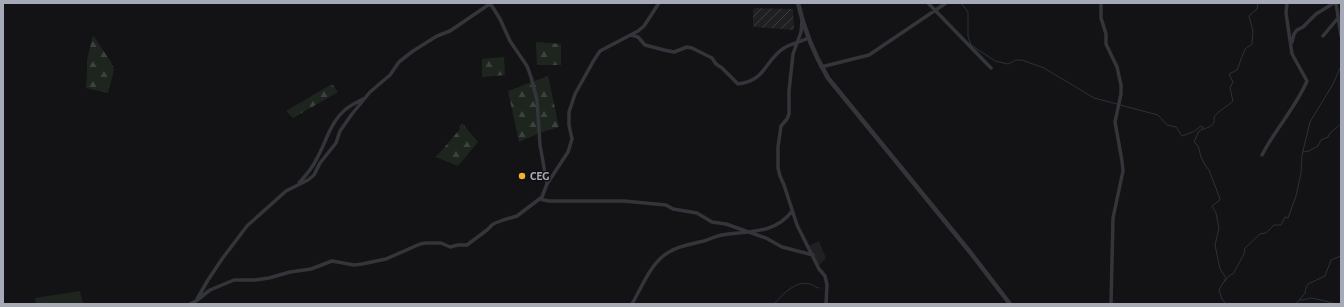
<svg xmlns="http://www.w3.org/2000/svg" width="1344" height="307" viewBox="0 0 1344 307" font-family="'Alegreya Sans',sans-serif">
  <defs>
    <pattern id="industrial-furrows" width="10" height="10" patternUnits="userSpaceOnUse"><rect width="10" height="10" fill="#201f22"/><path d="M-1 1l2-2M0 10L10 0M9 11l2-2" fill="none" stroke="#3d3d40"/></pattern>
    <pattern id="forest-firs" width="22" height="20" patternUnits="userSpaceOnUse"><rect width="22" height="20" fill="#1e251f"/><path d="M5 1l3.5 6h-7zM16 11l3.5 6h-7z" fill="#3c423d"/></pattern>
  </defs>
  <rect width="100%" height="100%" fill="#131315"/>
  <path fill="#201f22" d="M 819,241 L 826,258 L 818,266 L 808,246 Z"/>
  <path fill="url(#industrial-furrows)" d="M 755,8 L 793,9 L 794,30 L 755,27 L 753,26 L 753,10 Z"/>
  <path fill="url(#forest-firs)" d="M 93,35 L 111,62 L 114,70 L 108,93 L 86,88 L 87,74 L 87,60 Z
    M 536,42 L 561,44 L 561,65 L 537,65 Z
    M 504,57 L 505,75 L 482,77 L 482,59 Z
    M 548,76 L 559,127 L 539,133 L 519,142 L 508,91 Z
    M 332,84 L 338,92 L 293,118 L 286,111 Z
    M 462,123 L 478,142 L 458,166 L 436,157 L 460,129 L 459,127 Z"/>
  <path fill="#1e251f" d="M 80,291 L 83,304 L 36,304 L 35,298 Z"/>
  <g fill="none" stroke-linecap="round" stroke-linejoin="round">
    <path stroke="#2a3239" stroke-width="1" d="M 961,3 L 968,12 L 968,36 L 971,45 L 995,61 L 1008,64 L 1016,60 L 1022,60 L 1044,68 L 1094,98 L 1117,104
      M 1120,105 L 1158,115 L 1167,125 L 1176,127 L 1182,136 L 1193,132 L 1201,126 L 1203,127 L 1202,129
      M 1303,152 L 1309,151 L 1318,146 L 1321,140 L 1328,137 L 1330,133 L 1341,124
      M 1224,282 L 1230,275 L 1233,274 L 1244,254 L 1245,248 L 1260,234 L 1266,233 L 1274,225 L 1281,225 L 1285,217 L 1288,218 L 1296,196 L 1301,173 L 1302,155 L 1310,122 L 1333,84 L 1341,66
      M 1300,300 C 1304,300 1307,299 1310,298 C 1313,298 1331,302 1334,304
      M 774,304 C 783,294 796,280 810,284 C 814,285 816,288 819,288
      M 1226,304 L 1222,299 L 1219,290 L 1226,278 L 1220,269 L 1215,245 L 1219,228 L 1216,213 L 1212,206 L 1220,200 L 1219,196 L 1209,170 L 1205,165 L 1201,157 L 1198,146 L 1194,142 L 1199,131 C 1206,127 1216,128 1214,117 C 1219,110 1227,107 1233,101 L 1230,88 L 1233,82 L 1229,74 L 1237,70 L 1245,49 L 1252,44 L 1253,31 L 1249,16 L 1257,9 L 1258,3
      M 1296,304 L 1305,293 L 1306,288 L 1308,284 L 1325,276 L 1331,260 L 1341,256"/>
    <path stroke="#34353a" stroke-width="3.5" d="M 490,3 L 500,19 L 510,41 L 527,66 L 531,77 L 537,100 L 540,145 L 547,184
      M 928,3 L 991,68
      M 1101,3 L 1101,18 L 1106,34 L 1106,44 L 1117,67 L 1121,85 L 1121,94 L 1115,122 L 1122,161 L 1123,171 L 1113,218 L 1111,304
      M 1336,3 L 1341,36
      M 802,21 L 801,32 L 793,54 L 789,91 L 789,114 L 787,119 L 781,126 L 778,147 L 778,168 L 780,176 L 784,185 L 797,225 L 819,269 L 825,276 L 827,285 L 826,304
      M 631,35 L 638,37 L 645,45 L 664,50 L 674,52 L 687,47 L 692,48 L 712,58 L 716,64 L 722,68 L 738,84 C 766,81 764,61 784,48 C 791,44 800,42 808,38
      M 1323,36 L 1338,18
      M 1292,42 L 1294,34 L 1297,30 L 1303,27 L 1316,14 L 1334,3
      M 821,67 L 869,55 L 946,3
      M 1262,155 C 1275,129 1295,109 1307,81 L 1292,54 L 1286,13 L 1287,3
      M 299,183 C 305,176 312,169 316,160 C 326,143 330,122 346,109 C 351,105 357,102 363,99
      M 539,199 L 549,201 L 624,201 L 666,205 L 673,209 L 697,213 L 712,222 L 726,224 L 766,238 L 782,247 L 813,255
      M 197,299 L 208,280 L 222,259 L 247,226 L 286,191 L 308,180 L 314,175 L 320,163 L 336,143 L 340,131 L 352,114 L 370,92 L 390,75 L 399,62 L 413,51 L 437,36 L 450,31 L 491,3
      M 190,304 L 196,301 L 210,290 L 234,280 L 255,280 L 269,278 L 290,272 L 311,269 L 332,261 L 354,265 L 362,264 L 386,259 L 420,244 L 426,243 L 441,243 L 450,247 L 458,245 L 467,245 L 487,230 L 493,224 L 503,220 L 517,216 L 542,197 L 547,184 L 568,152 L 572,139 L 569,125 L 569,112 L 575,94 L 594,60 L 600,51 L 638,31 L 644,26 L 659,3
      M 632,304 C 642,287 651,262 669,252 C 680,245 692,244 704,241 C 710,239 716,236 722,235 C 747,231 776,234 792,211"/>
    <path stroke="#34353a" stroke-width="4.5" d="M 798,3 C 804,30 814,54 828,78 L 970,252 L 1010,304"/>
  </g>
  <circle fill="#f3b42d" stroke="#0f0e10" stroke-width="1.5" cx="522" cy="176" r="4"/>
  <g text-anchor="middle" stroke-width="3" stroke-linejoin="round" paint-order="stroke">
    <g font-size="12" font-weight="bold" fill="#a5aab6" stroke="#0f0e10" text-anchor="start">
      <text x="530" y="180">CEG</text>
    </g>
  </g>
  <rect width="1344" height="307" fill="none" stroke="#a5aab6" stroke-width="8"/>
</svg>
